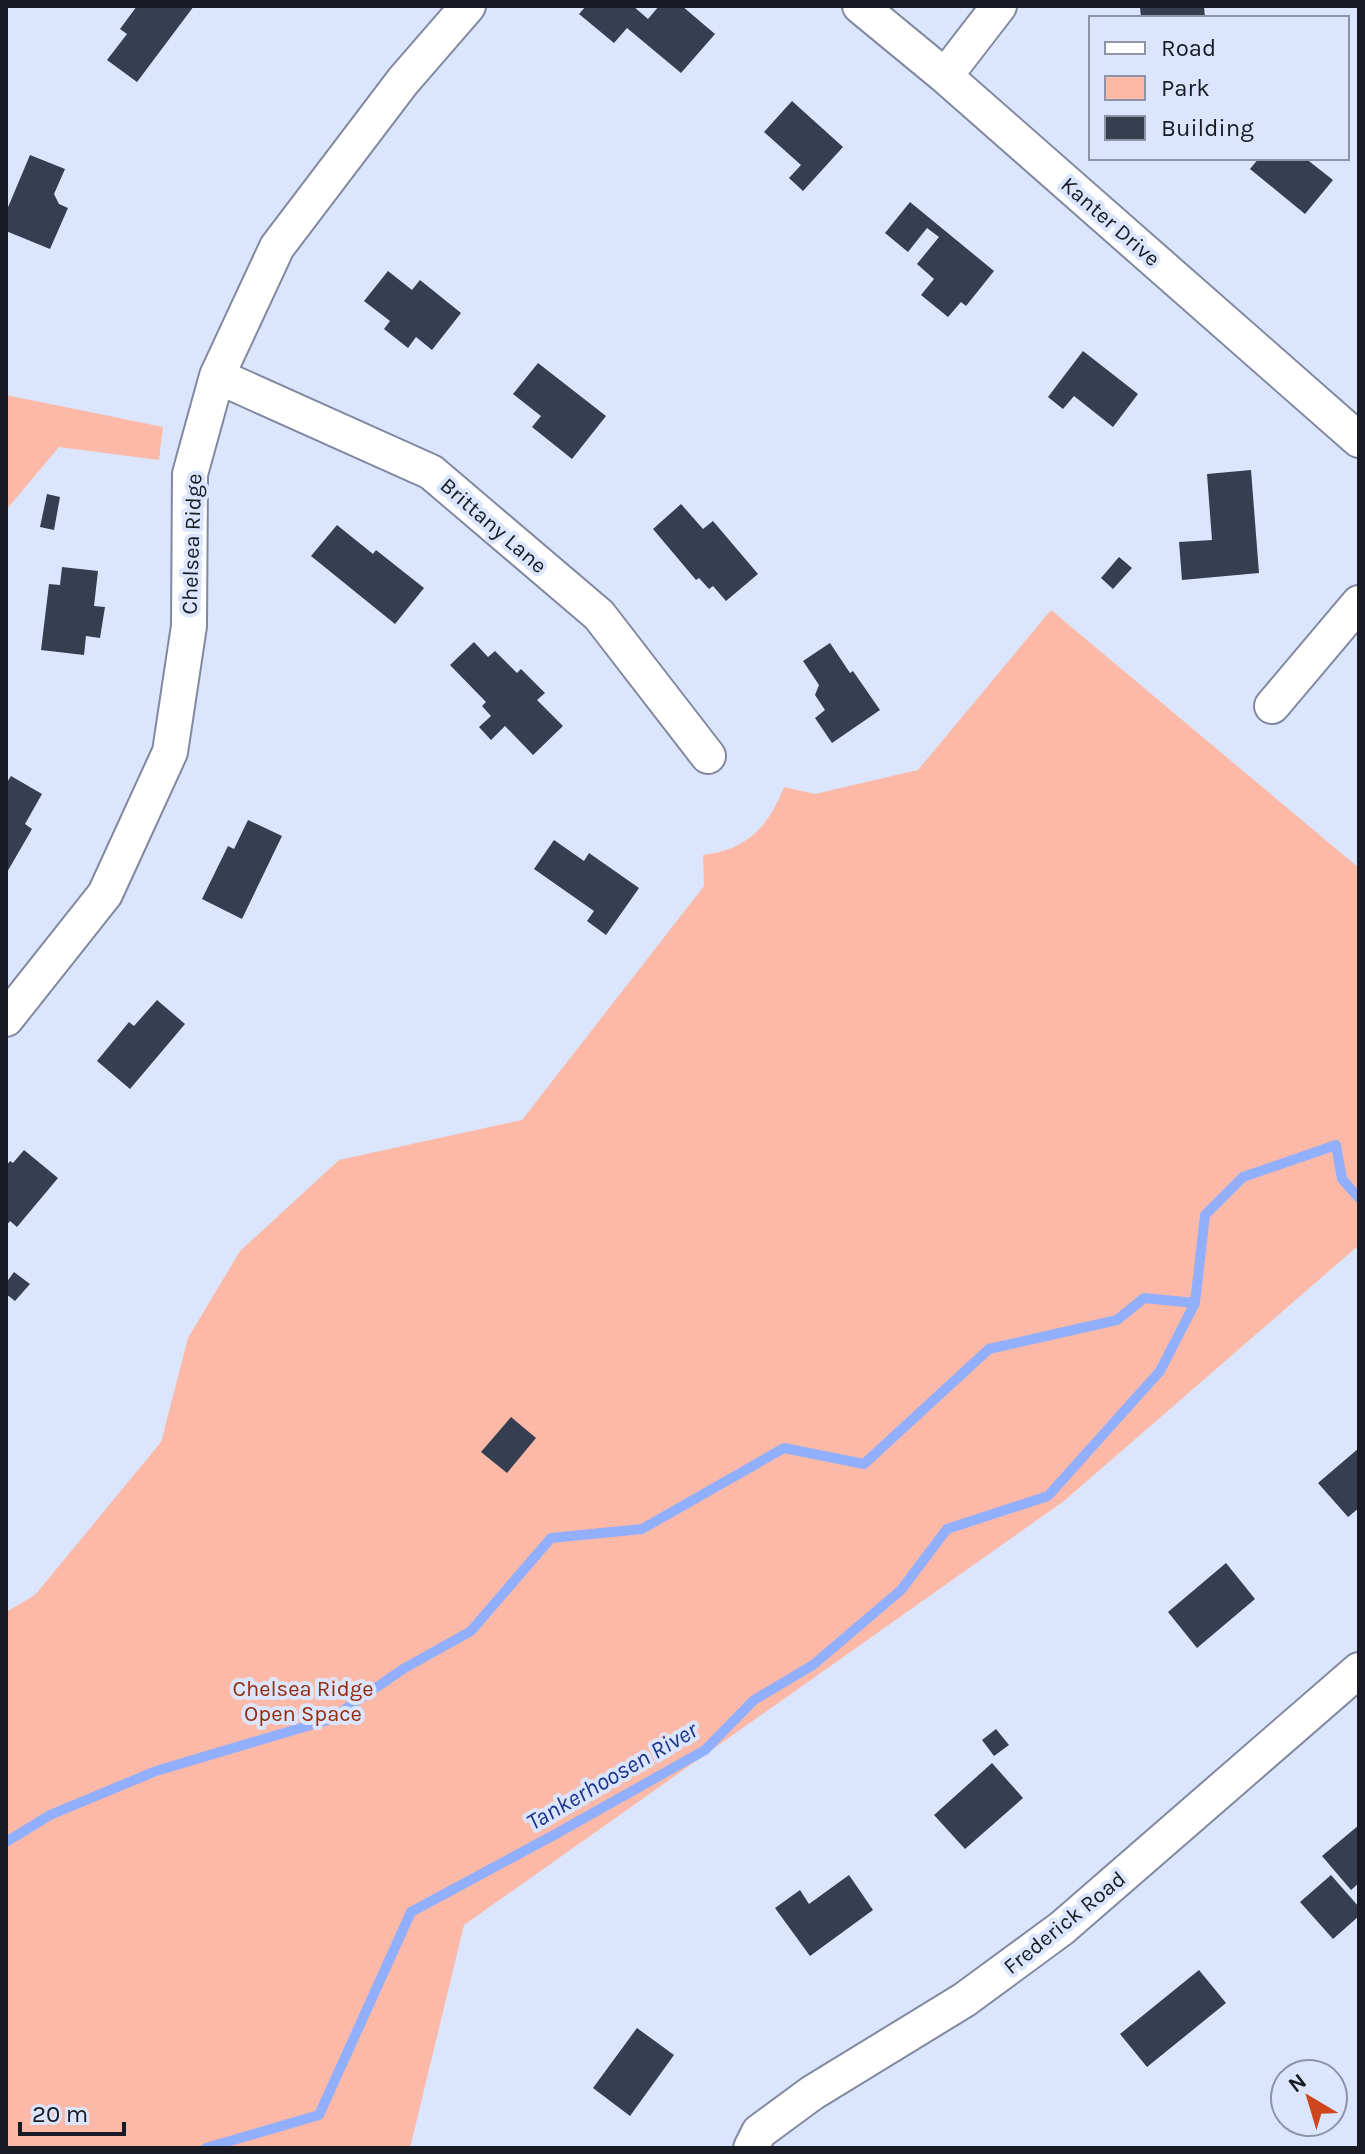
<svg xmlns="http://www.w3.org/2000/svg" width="1365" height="2154" viewBox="0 0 1365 2154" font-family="Karla,sans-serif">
  <rect width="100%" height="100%" fill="#dbe5fd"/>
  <path fill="#fcb9a7" d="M 6,395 L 163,427 L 159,460 L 59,447 L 6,510 Z
    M 1051,610 L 1359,868 L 1359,1245 L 1064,1501 L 464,1925 L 410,2148 L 6,2148 L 6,1612 L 35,1595 L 161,1442 L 188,1338 L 240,1251 L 339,1160 L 522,1120 L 704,886 L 703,855 C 748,849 768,827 784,787 L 815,794 L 918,770 Z"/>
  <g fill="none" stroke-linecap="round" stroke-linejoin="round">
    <path stroke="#91affd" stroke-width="10" d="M 6,1842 L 50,1815 L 156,1771 L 331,1719 L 403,1669 L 471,1631 L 551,1538 L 642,1529 L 784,1448 L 864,1464 L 989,1349 L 1117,1320 L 1144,1298 L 1195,1303
      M 206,2148 L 319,2115 L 411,1912 L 554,1835 L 705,1750 L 754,1700 L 813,1665 L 901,1590 L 947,1529 L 1048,1496 L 1160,1371 L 1195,1303 L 1205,1215 L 1243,1177 L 1336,1145 L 1342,1179 L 1359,1198"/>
  </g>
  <path fill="#363e51" d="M 137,6 L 194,6 L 137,82 L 107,60 L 127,34 L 120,29 Z
    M 586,6 L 633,6 L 648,19 L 659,6 L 682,6 L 715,34 L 681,73 L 627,28 L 614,43 L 579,14 Z
    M 1204,6 L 1205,18 L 1141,18 L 1140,7 Z
    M 792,101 L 843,147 L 803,191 L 789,178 L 801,165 L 764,132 Z
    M 30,155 L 65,169 L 54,194 L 59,204 L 68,208 L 50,249 L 6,231 L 6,212 Z
    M 1259,158 L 1305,158 L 1333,180 L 1305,214 L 1250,169 Z
    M 910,202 L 994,271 L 966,306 L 961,302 L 948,317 L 921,295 L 934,279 L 917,264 L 939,237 L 927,228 L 908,252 L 885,233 Z
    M 388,271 L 412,290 L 420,280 L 461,313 L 432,350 L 416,337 L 408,348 L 384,329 L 390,321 L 364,301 Z
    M 1083,351 L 1138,394 L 1113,427 L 1074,396 L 1063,409 L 1048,397 Z
    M 538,363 L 606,416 L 572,459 L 532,427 L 541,416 L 513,394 Z
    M 1251,470 L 1259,573 L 1182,580 L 1179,542 L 1212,540 L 1207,474 Z
    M 47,494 L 60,497 L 54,530 L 40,527 Z
    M 681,504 L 703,529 L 713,521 L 758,574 L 726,601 L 713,586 L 709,589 L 699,578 L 696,580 L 653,529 Z
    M 337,525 L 373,554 L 376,550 L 424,588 L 395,624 L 311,556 Z
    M 1119,557 L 1132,568 L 1113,589 L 1101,578 Z
    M 62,567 L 98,571 L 94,606 L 105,607 L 100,638 L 86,636 L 84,655 L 41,650 L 49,584 L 60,585 Z
    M 474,642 L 488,657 L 495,651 L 517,673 L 521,669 L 545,693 L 537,700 L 563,726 L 533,755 L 505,726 L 491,740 L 479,727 L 491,716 L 482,706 L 486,702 L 450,665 Z
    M 830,643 L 850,673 L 853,671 L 880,710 L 832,743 L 815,718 L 825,710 L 815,695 L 819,685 L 803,661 Z
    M 11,776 L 42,794 L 25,824 L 32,829 L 6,874 L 6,784 Z
    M 248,820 L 282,836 L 242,919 L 202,899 L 228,846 L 234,849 Z
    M 554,840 L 584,861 L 589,853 L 639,888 L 606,935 L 587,921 L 594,911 L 534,869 Z
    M 157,1000 L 185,1024 L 130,1089 L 97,1061 L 129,1022 L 134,1026 Z
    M 24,1150 L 58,1178 L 17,1227 L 10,1221 L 6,1226 L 6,1166 L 10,1161 L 13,1163 Z
    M 14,1272 L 30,1284 L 15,1301 L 6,1294 L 6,1283 Z
    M 511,1417 L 536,1438 L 507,1473 L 481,1452 Z
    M 1359,1448 L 1359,1508 L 1348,1517 L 1318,1483 Z
    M 1226,1563 L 1255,1599 L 1197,1648 L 1168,1612 Z
    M 996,1729 L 1009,1745 L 994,1756 L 982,1740 Z
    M 992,1763 L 1023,1798 L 965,1849 L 934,1815 Z
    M 1359,1825 L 1359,1883 L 1351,1890 L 1322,1856 Z
    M 849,1875 L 873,1910 L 810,1956 L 775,1908 L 800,1890 L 809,1904 Z
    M 1331,1875 L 1359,1907 L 1359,1916 L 1333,1939 L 1300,1902 Z
    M 1199,1970 L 1226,2003 L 1147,2067 L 1120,2034 Z
    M 637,2028 L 674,2055 L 630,2116 L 593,2088 Z"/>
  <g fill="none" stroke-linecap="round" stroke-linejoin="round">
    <defs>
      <path id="minor" d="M 860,6 L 945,76 L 1359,440
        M 945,76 L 999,6
        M 217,376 L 431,472 L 599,615 L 708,756
        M 1272,706 L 1359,603
        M 6,1019 L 105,894 L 170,752 L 189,626 L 190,474 L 217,376 L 277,247 L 403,81 L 468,6
        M 751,2148 L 759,2132 L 812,2093 L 964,2000 L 1062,1928 L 1359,1670"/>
    </defs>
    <use href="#minor" stroke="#80899f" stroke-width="38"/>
    <use href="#minor" stroke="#fff" stroke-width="34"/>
  </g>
  <g text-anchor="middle" stroke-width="8" stroke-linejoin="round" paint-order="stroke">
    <g font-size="22" fill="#181b23" stroke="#dbe5fd">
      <text transform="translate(1111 221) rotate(41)" y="8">Kanter Drive</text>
      <text transform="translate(494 525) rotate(41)" y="8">Brittany Lane</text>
      <text transform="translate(191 544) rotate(-88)" y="8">Chelsea Ridge</text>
      <text transform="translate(1064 1922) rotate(-39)" y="8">Frederick Road</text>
    </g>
    <g font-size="22" fill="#972c0c" stroke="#dbe5fd">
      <text x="303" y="1696">Chelsea Ridge<tspan x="303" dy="25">Open Space</tspan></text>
    </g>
    <g font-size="24" font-style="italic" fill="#1e358d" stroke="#dbe5fd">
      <text transform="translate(612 1776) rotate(-30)" y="8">Tankerhoosen River</text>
    </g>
  </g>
  <rect width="1365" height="2154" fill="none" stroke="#181b23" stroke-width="16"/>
  <rect x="1089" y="16" width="260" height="144" fill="#dbe5fd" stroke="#8d94a6" stroke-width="2"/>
  <rect x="1105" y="42" width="40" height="12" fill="#ffffff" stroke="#8d94a6" stroke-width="2"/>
  <text x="1161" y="56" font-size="24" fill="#181b23">Road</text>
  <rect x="1105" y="76" width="40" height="24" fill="#fcb9a7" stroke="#8d94a6" stroke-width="2"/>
  <text x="1161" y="96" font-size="24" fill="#181b23">Park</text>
  <rect x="1105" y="116" width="40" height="24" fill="#363e51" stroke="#8d94a6" stroke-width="2"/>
  <text x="1161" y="136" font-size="24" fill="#181b23">Building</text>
  <g transform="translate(1309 2098) rotate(322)"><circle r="38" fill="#dbe5fd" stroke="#8d94a6" stroke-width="2"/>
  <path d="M0-6L14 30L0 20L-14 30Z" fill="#ce451e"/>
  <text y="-12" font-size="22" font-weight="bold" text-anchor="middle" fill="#181b23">N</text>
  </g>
  <path d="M20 2122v12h104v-12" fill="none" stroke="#181b23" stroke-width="4"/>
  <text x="32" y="2122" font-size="24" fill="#181b23" stroke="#dbe5fd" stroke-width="6" paint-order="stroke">20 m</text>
</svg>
